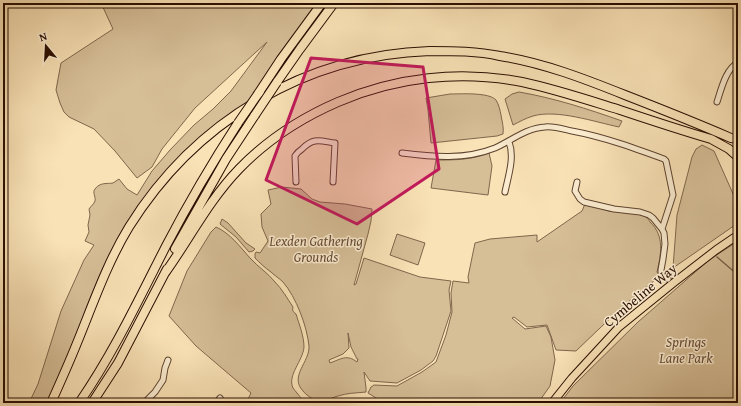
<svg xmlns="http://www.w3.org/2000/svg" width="741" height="406" viewBox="0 0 741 406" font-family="'Gentium Book Plus',serif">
  <rect width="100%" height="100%" fill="#f9e2b6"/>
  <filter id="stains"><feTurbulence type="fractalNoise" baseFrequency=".005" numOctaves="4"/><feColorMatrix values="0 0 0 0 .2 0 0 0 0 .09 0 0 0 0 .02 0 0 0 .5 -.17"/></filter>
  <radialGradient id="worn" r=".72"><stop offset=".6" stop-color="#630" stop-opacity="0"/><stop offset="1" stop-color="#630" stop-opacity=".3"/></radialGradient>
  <path fill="#d6be97" stroke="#80664c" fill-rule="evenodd" d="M 101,3 L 318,3 L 235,121 L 233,122 L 244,107 L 210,132 L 133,218 L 49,403 L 29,403 L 38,384 L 61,311 L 84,260 L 94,245 L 85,241 L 89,232 L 88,225 L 90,215 L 89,209 C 91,206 94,204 95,201 C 96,196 92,193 95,189 C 100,182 107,184 113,183 C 115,182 117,180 119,179 L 127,189 L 137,195 L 152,171 L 170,150 L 194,125 L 213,109 L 231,91 L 267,42 L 195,108 L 162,149 L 152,167 L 137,178 L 115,151 L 94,129 L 69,117 L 64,112 L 60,103 L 56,90 L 61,63 L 113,29 Z
    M 519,92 C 554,98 588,109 622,121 L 619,127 C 595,122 557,109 533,116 C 526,118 519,122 513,125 L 505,99 L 512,94 Z
    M 450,94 C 460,94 489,92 496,100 C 499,105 500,110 501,115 C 502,122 504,127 503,134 L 497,136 L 431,143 L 428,110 L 426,98 Z
    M 702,145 L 714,151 L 738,205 L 738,223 L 673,268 L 677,215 L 692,157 L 696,149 Z
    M 489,153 L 492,166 L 488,195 L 431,188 L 436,160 C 455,160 471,160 489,153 Z
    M 282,187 L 301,189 L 312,199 L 320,202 L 345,204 L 372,209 L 371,221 L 368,234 L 354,285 L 356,284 L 364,258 L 420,277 L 451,281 L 449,290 L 451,311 L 436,356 L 433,361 L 421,370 L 397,383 L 370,381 L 364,372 L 366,388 L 366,392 C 356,393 347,393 338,396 C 329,398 326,404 315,400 C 311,398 306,395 303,391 C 289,376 310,362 309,346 C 307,326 296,297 283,282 C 279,278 275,276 271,272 C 265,268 260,263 255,258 L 255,254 L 256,252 L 260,253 L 268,241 L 262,227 L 261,214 L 271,204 L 268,190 ZM 348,333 L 351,347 L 357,359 L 358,359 L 357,362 C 347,354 341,359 330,363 L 329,360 L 343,354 L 349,348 Z
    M 585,204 C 593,206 601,209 609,211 C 620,212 637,212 646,217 C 648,219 649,220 650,222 C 665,236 661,254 657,272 L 660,276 L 622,307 L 576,351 L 556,350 L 547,325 L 527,327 L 514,317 L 512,318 L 525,329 L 546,326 L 551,337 L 555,360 L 550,386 L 538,403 L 384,403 L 368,393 L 371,387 L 374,385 L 397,386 L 422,372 L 436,362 L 446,335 L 452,312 L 451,293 L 453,281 L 469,283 L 468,277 L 475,243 L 490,239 L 537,235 L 537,242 L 582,211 Z
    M 222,219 L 228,223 L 246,243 L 255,249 L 253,251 L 249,252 L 236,237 L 220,224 Z
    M 216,227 C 230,233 241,248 250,258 C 258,267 268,273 275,282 C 282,289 287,298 293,307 C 292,310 293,312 296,314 C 299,324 304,336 304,347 C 303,361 287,375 293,388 C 294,390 296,391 297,393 C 301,398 303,401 309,403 L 246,403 L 251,393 L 196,346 L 169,316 L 187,271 L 211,232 Z
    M 397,234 L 425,243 L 418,265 L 390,255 Z
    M 738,241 L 738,403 L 560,403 L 573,386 L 638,322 L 709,260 Z
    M 354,399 L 360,400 L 368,403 L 339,403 L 345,400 Z"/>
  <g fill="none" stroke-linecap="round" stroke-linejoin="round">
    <path stroke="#7b6248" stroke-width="1.5" d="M 717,257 L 738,275"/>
    <defs>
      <path id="minor" d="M 717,102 C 721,90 726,68 738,63
        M 402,153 C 433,157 465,160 495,148 C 511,141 526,128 545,127 C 553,126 563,129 572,131 C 604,137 634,148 664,159 L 666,161 L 673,195 L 662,229
        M 296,182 L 295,156 C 297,153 299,151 302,149 C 314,137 320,141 335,143 L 333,182
        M 577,182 L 575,191 L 580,199 L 584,202 L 614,209 L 640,212 L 649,215 L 653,218 L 662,229 L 664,233 L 665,244 L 663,259 L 661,270 L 661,272 L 668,279
        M 505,192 C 508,177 515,157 509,142
        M 144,403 L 155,392 L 163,380 L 165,368 L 168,360
        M 192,403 L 196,403
        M 216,403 L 220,398"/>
      <path id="major" d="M 552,403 L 572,378 L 619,327 L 672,284 L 716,250 L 738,235"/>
      <path id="highway" d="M 277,82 L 300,49 L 334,3
        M 258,94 L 281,59 L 322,3
        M 175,249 L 226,159 L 255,115
        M 165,273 C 190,238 209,200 239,169 C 267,140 301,118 338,102 C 396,77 460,70 522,82 C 555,89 588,100 620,110 C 650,120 680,130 711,139 L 729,149 L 738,157
        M 51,403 C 60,383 69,363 77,343 C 93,304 107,263 129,227 C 195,121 305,55 430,51 C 454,51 477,51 500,56 C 544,63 585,79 625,95 C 661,109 696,123 731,138 L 738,139
        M 79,403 C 113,354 139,299 166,246 C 188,204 212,163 238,123
        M 92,403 L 118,363 L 167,269"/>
    </defs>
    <use href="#minor" stroke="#5d422e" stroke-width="7"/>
    <use href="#major" stroke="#290d01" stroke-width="9"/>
    <use href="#highway" stroke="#290d01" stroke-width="10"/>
    <use href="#minor" stroke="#fbecd0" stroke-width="5"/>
    <use href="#major" stroke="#f9e2b6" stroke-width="7"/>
    <use href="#highway" stroke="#f9e2b6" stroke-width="8"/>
    <defs>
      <path id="highway-bridge" d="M 255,115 L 277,82
        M 238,123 L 258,94"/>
    </defs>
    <use href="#highway-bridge" stroke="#290d01" stroke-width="10" stroke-linecap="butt"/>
    <use href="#highway-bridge" stroke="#f9e2b6" stroke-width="8"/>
  </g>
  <path fill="#c2185b" fill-opacity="0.2" stroke="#c2185b" stroke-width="3" stroke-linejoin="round" d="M 311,58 L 423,67 L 439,169 L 357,224 L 266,180 Z"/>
  <g text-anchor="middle" stroke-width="3" stroke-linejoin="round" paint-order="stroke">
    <g font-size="14" font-style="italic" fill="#664b36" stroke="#fbecd0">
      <text x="316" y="246">Lexden Gathering<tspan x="316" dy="16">Grounds</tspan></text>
      <text x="686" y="347">Springs<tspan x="686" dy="16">Lane Park</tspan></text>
    </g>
    <g font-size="14" fill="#290d01" stroke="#fbecd0">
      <text transform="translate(640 295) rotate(-40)" y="5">Cymbeline Way</text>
    </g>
  </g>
  <rect width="741" height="406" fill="none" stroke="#f9e2b6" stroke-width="16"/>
  <rect x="4" y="4" width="733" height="398" fill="none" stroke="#290d01" stroke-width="2"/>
  <rect x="8" y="8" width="725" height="390" fill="none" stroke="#290d01"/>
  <g transform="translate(46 46) rotate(342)" stroke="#fbecd0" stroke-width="3" paint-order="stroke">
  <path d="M0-3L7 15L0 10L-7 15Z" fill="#290d01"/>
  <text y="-6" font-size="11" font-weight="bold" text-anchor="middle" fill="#290d01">N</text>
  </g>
  <rect width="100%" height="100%" filter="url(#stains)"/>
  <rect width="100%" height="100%" fill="url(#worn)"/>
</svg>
